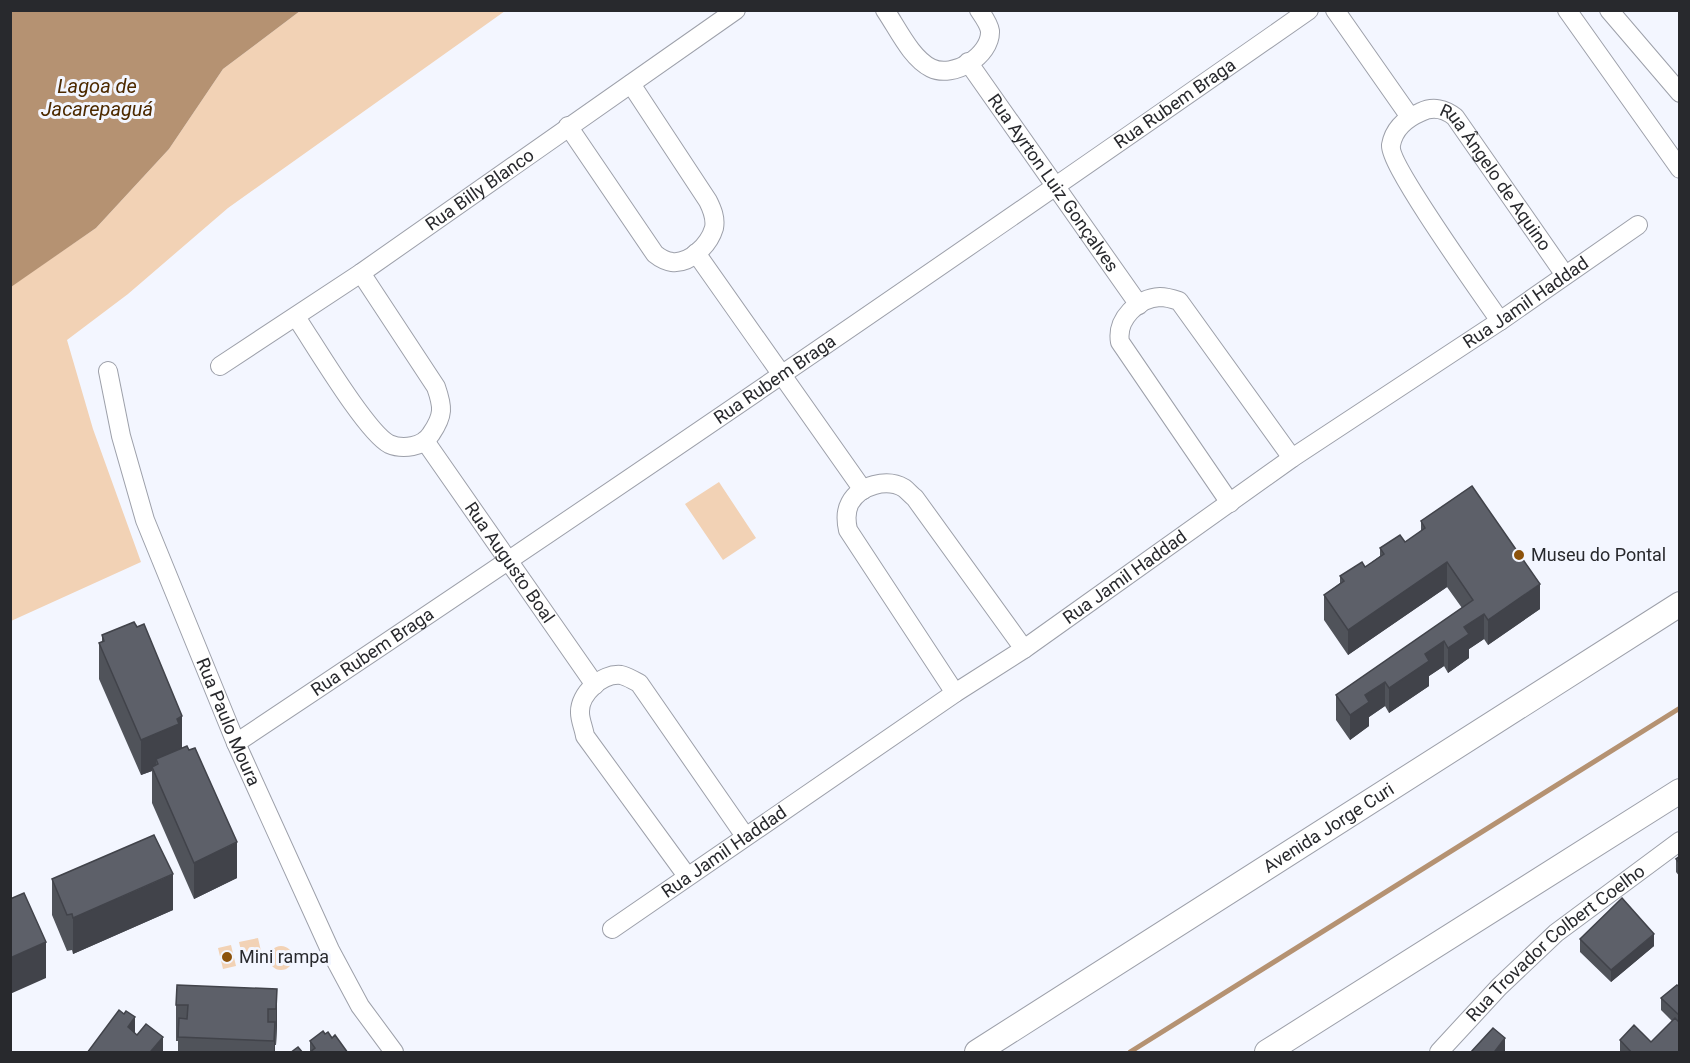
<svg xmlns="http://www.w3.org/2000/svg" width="1690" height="1063" viewBox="0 0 1690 1063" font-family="Roboto,sans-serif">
  <rect width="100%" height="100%" fill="#f3f6ff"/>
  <path fill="#f2d2b5" d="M 300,11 L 505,11 L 228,208 L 128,294 L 67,340 L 93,429 L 141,562 L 11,621 L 10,287 L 96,228 L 169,149 L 223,69 Z
    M 719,482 L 756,538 L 723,560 L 685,504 Z
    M 258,938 L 263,960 L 244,964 L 239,942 Z
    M 231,945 L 236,966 L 223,969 L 218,948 Z
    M269 958a12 12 0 1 1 24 0a12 12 0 1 1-24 0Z"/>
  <path fill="#b59272" d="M 11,10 L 300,10 L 300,11 L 223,69 L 169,149 L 96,228 L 11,287 Z"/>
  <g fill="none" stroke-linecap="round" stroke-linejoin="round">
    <path stroke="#b59272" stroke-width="5" d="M 1130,1052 L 1680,708"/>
    <defs>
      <g id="minor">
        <path d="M 885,10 C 898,29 911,58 931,68 C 953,79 991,56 990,31 C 989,24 983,16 979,10"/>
        <path d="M 1335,10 L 1410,117"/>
        <path d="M 1567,10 L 1680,169"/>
        <path d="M 1609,10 L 1680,93"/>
        <path id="s1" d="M 968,62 L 1139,305"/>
        <path d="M 568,126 L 655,254 C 660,258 665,261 672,262 C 690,264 709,245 714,228 C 716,218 712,209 708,201 L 631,84"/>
        <path d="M 696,253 L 863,490"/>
        <path d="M 296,317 C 313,342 366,432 389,444 C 403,450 423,447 431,434 C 444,415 443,407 436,387 L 361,273"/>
        <path id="s2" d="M 1500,321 C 1483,296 1388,164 1391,145 C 1394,128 1407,118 1421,112 C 1433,106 1445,109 1455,117 L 1565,275"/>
        <path id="s3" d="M 220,366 L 361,273 L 736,10"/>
        <path id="s4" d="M 108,371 L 121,436 L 145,520 L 236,743 L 330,950 L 360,1006 L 394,1052"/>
        <path id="s5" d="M 425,441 L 595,685"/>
        <path d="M 1230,503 L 1120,342 C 1116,319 1138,298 1160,297 C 1167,297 1173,299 1179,301 L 1292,458"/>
        <path d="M 955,693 L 848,530 C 846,521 845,512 850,503 C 860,485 887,478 904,488 C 908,491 911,495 915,498 L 1024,649"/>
        <path id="s6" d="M 236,743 C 597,503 954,258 1309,10"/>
        <path d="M 687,876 L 585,736 C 584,729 580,720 580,713 C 579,694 602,673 621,675 C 627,676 634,681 639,683 L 745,836"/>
        <path id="s7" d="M 612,929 L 955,693 L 1024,649 L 1292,458 L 1500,321 L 1638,225"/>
        <path id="s8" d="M 1439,1052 L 1499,987 L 1556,933 L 1680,841"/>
      </g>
      <g id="tertiary">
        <path id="s9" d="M 977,1052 L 1680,604"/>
        <path d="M 1267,1052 L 1680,791"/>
      </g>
    </defs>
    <use href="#minor" stroke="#9da0aa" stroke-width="20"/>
    <use href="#tertiary" stroke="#9da0aa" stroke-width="26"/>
    <use href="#minor" stroke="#fff" stroke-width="18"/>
    <use href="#tertiary" stroke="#fff" stroke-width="24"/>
  </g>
  <path fill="#50535a" d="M 1421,521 L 1540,609 L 1488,645 L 1484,639 L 1469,649 L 1469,658 L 1448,673 L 1444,666 L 1429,676 L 1429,686 L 1389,713 L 1385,706 L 1369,717 L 1369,726 L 1350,740 L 1336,720 L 1336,695 L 1462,608 L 1447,587 L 1348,655 L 1324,620 L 1324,595 L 1340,583 L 1340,576 L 1365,567 L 1380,556 L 1380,548 L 1405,542 L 1421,531 Z
    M 102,635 L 182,748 L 237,878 L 194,899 L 152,803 L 152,771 L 141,775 L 99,679 L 99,643 L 102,642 Z
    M 1680,856 L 1680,877 L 1676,872 L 1676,859 Z
    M 52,879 L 173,910 L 73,954 L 72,950 L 67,951 L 52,915 Z
    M 1580,939 L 1654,946 L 1611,982 L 1580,952 Z
    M 1680,987 L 1680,1053 L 1620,1053 L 1620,1040 L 1651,1042 L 1672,1021 L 1661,1010 L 1661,998 Z
    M 277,989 L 277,1025 L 276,1045 L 275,1045 L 275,1053 L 178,1053 L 178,1041 L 176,1041 L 176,1005 Z
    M 325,1034 L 332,1038 L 310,1052 L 310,1041 Z"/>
  <path fill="#41434a" d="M 1447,562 L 1447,587 L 1348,655 L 1348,630 Z
    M 1540,584 L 1540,609 L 1488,645 L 1488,620 Z
    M 1484,614 L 1484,639 L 1469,649 L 1469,658 L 1448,673 L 1448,648 L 1464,627 Z
    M 1444,641 L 1444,666 L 1429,676 L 1429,686 L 1389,713 L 1389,688 L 1425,654 Z
    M 1385,682 L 1385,706 L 1369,717 L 1369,726 L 1350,740 L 1350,715 L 1365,695 Z
    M 182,716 L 182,751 L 158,764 L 156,759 L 156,770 L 152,767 L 152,771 L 141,775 L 141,740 Z
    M 237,842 L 237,878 L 194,899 L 194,863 Z
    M 173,874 L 173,910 L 73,954 L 73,918 Z
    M 1654,934 L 1654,946 L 1611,982 L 1611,970 Z
    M 46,942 L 46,978 L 10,994 L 10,958 Z
    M 277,989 L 277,1025 L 276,1045 L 276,1009 Z
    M 135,1017 L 135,1053 L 128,1027 Z
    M 275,1022 L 275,1053 L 274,1053 L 274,1041 Z
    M 163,1037 L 163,1053 L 151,1053 L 151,1051 Z
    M 1505,1038 L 1505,1051 L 1504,1053 L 1495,1053 L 1495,1051 Z"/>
  <path fill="#5d6069" stroke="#41434a" stroke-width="1.5" d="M 1472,486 L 1540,584 L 1488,620 L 1484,614 L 1464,627 L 1469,634 L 1448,648 L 1444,641 L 1425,654 L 1429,661 L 1389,688 L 1385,682 L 1365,695 L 1369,702 L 1350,715 L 1336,695 L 1473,600 L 1447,562 L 1348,630 L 1324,595 L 1344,581 L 1340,576 L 1362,562 L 1365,567 L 1384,554 L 1380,548 L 1400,535 L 1405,542 L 1425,528 L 1421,521 Z
    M 134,622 L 137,627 L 144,624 L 182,716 L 177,719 L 179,724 L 141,740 L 99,643 L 104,641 L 102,635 Z
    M 187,746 L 189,750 L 195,748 L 237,842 L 194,863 L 152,767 L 158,764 L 156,759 Z
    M 154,835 L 173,874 L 73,918 L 72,914 L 67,915 L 52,879 Z
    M 1680,856 L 1680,864 L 1676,859 Z
    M 24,893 L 46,942 L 10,958 L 10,899 Z
    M 1622,898 L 1654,934 L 1611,970 L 1580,939 Z
    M 177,985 L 277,989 L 276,1009 L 268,1009 L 268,1022 L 275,1022 L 274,1041 L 178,1037 L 179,1018 L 187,1019 L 188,1005 L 176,1005 Z
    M 1677,985 L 1680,987 L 1680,1016 L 1661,998 Z
    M 119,1010 L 124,1014 L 126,1011 L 135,1017 L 128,1027 L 137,1035 L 146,1024 L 163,1037 L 151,1051 L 154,1053 L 87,1053 Z
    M 1675,1018 L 1680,1023 L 1680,1053 L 1632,1053 L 1620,1040 L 1634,1025 L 1651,1042 Z
    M 1493,1028 L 1505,1038 L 1495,1051 L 1496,1053 L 1470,1053 Z
    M 323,1031 L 325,1034 L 328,1032 L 332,1038 L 335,1035 L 348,1053 L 309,1053 L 315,1048 L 310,1041 Z
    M 298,1047 L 303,1053 L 290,1053 Z"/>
  <g fill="#8c520b" stroke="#f3f6ff" stroke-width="2">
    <circle cx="1519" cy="555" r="6"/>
    <circle cx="227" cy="957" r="6"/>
  </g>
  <g text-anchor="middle" stroke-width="6" stroke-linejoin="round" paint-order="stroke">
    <g font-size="18" fill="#28292d" stroke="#f3f6ff">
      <text dy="6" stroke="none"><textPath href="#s6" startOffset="1136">Rua Rubem Braga</textPath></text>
      <text dy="6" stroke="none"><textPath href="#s2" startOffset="363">Rua Ângelo de Aquino</textPath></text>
      <text dy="6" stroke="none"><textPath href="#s1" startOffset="148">Rua Ayrton Luiz Gonçalves</textPath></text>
      <text dy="6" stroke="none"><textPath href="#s3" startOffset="314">Rua Billy Blanco</textPath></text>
      <text dy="6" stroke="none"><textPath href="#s7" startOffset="1108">Rua Jamil Haddad</textPath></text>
      <text dy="6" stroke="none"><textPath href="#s6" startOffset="650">Rua Rubem Braga</textPath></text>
      <text dy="6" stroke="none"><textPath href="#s5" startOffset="148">Rua Augusto Boal</textPath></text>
      <text dy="6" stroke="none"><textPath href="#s7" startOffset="622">Rua Jamil Haddad</textPath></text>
      <text dy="6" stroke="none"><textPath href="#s6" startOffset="164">Rua Rubem Braga</textPath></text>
      <text dy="6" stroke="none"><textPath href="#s4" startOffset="372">Rua Paulo Moura</textPath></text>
      <text dy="6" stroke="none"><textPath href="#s9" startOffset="417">Avenida Jorge Curi</textPath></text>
      <text dy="6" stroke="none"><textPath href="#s7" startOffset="136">Rua Jamil Haddad</textPath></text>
      <text dy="6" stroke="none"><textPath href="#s8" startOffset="160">Rua Trovador Colbert Coelho</textPath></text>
    </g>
    <g font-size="18" fill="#28292d" stroke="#f3f6ff" text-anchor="start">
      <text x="1531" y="561">Museu do Pontal</text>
      <text x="239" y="963">Mini rampa</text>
    </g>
    <g font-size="20" font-style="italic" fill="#4d2a00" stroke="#f3f6ff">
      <text x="97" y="93">Lagoa de<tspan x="97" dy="23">Jacarepaguá</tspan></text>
    </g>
  </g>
  <rect width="1690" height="1063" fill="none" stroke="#28292d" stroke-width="24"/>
</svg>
